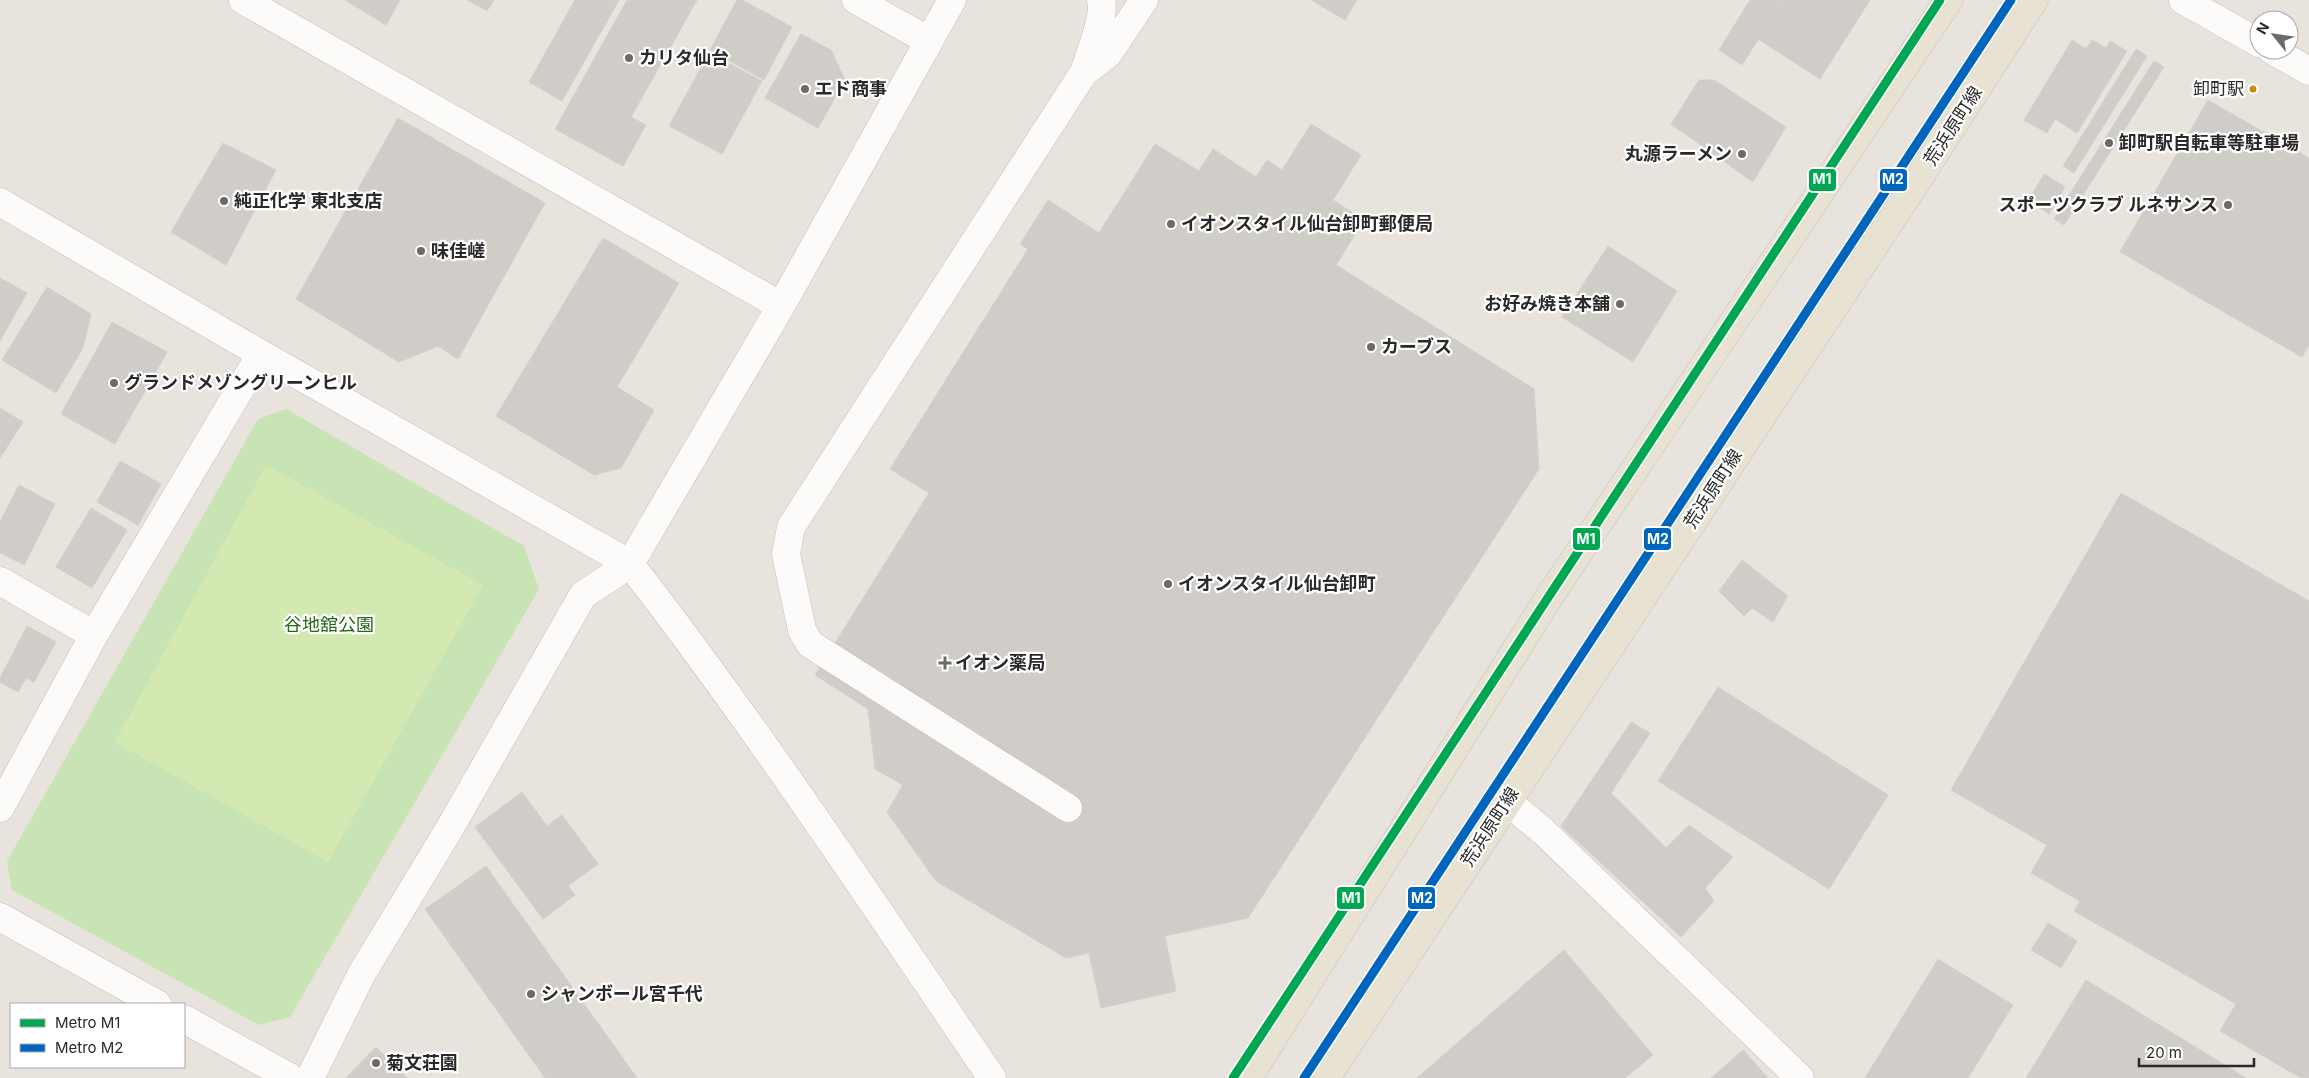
<svg xmlns="http://www.w3.org/2000/svg" width="2309" height="1078" viewBox="0 0 2309 1078" font-family="Inter,'Noto Sans JP',sans-serif">
  <rect width="100%" height="100%" fill="#e8e3dd"/>
  <path fill="#c8e4b4" d="M 286,409 L 524,546 L 539,589 L 290,1017 L 259,1025 L 12,890 L 7,861 L 258,419 Z"/>
  <path fill="#d4e8b2" d="M 266,465 L 483,585 L 328,862 L 115,742 Z"/>
  <path fill="#d0cdc9" stroke="#d3cfca" d="M 345,0 L 400,0 L 386,25 Z
    M 467,0 L 494,0 L 487,11 Z
    M 575,0 L 619,0 L 562,101 L 529,82 Z
    M 627,0 L 697,0 L 631,117 L 646,125 L 623,166 L 555,129 Z
    M 737,0 L 742,0 L 792,27 L 764,80 L 710,50 Z
    M 1311,0 L 1357,0 L 1345,20 Z
    M 1750,0 L 1783,0 L 1742,65 L 1719,50 Z
    M 1783,0 L 1870,0 L 1820,79 L 1758,39 Z
    M 801,34 L 831,50 L 845,80 L 818,128 L 765,98 Z
    M 2072,40 L 2086,49 L 2092,40 L 2106,48 L 2110,41 L 2127,51 L 2077,133 L 2055,119 L 2047,133 L 2024,120 Z
    M 2136,49 L 2147,56 L 2074,173 L 2063,166 Z
    M 709,53 L 762,81 L 722,154 L 669,126 Z
    M 2154,61 L 2164,67 L 2064,225 L 2054,219 Z
    M 1699,80 L 1714,80 L 1786,127 L 1753,182 L 1671,124 Z
    M 2208,100 L 2309,158 L 2309,345 L 2302,357 L 2120,252 Z
    M 398,118 L 545,203 L 458,359 L 438,346 L 399,362 L 296,299 Z
    M 1311,124 L 1361,155 L 1333,200 L 1364,220 L 1336,265 L 1534,389 L 1539,469 L 1248,918 L 1165,936 L 1176,991 L 1101,1008 L 1089,953 L 1066,958 L 936,881 L 887,812 L 903,785 L 875,769 L 868,709 L 815,675 L 929,493 L 890,469 L 1028,249 L 1020,244 L 1048,200 L 1099,233 L 1155,144 L 1199,171 L 1213,149 L 1256,177 L 1267,160 L 1282,170 Z
    M 223,143 L 276,170 L 226,265 L 171,232 Z
    M 2044,174 L 2065,187 L 2049,214 L 2028,201 Z
    M 603,238 L 679,283 L 617,387 L 654,410 L 621,468 L 594,475 L 496,416 Z
    M 1608,246 L 1677,291 L 1633,362 L 1562,317 Z
    M 0,278 L 27,293 L 0,341 Z
    M 47,287 L 91,314 L 83,348 L 56,393 L 2,360 Z
    M 112,322 L 167,352 L 115,444 L 61,414 Z
    M 0,408 L 23,422 L 0,458 Z
    M 120,461 L 161,484 L 138,525 L 97,502 Z
    M 19,485 L 55,504 L 24,565 L 0,553 L 0,522 Z
    M 2121,493 L 2309,601 L 2309,1078 L 2301,1078 L 2220,1031 L 2236,1004 L 2074,911 L 2080,901 L 2031,873 L 2047,845 L 1951,790 Z
    M 91,508 L 127,530 L 92,588 L 56,567 Z
    M 1742,560 L 1788,596 L 1773,622 L 1752,608 L 1744,616 L 1719,591 Z
    M 27,626 L 56,642 L 34,682 L 26,678 L 18,692 L 0,682 L 0,678 Z
    M 1718,687 L 1888,795 L 1829,889 L 1658,781 Z
    M 1631,722 L 1650,733 L 1611,793 L 1666,848 L 1689,825 L 1733,857 L 1705,888 L 1714,901 L 1681,937 L 1561,826 Z
    M 522,792 L 547,826 L 562,815 L 598,864 L 568,886 L 575,895 L 543,919 L 475,827 Z
    M 486,866 L 637,1078 L 545,1078 L 425,909 Z
    M 2048,923 L 2077,941 L 2061,968 L 2031,950 Z
    M 1564,950 L 1653,1055 L 1625,1078 L 1417,1078 Z
    M 1938,959 L 2013,1005 L 1968,1078 L 1865,1078 Z
    M 2086,980 L 2246,1078 L 2026,1078 Z
    M 376,1047 L 407,1078 L 346,1078 Z
    M 1743,1050 L 1768,1078 L 1711,1078 Z"/>
  <g fill="none" stroke-linecap="round" stroke-linejoin="round">
    <defs>
      <path id="minor" d="M 243,0 L 781,306
        M 856,0 L 929,41
        M 2183,0 L 2259,43
        M 2272,50 L 2309,71
        M 1084,72 L 1108,54 L 1144,0
        M 0,202 L 261,354 L 630,564 C 758,729 874,905 992,1078
        M 0,581 L 94,635
        M 1507,801 L 1544,832 L 1800,1078
        M 0,808 L 94,635 L 261,354
        M 1068,808 L 810,644 L 802,630 L 786,554 L 791,527 L 1084,72 C 1089,56 1106,15 1101,0
        M 0,917 L 157,1004
        M 184,1019 L 291,1078
        M 310,1078 L 362,973 L 447,833 L 583,595 L 630,564 L 781,306 L 952,0"/>
      <path id="major" d="M 1248,1078 L 1551,594 L 1949,0
        M 1326,1078 L 1913,187 L 2034,0"/>
    </defs>
    <use href="#minor" stroke="#c1bfbf" stroke-width="29"/>
    <use href="#major" stroke="#c4c2c0" stroke-width="29"/>
    <use href="#minor" stroke="#fcfbfa" stroke-width="28"/>
    <use href="#major" stroke="#e7e2d2" stroke-width="28"/>
    <defs>
      <path id="metro-1" d="M 1233,1078 L 1940,0"/>
      <path id="metro-2" d="M 1304,1078 L 2011,0"/>
    </defs>
    <use href="#metro-1" stroke="#fff" stroke-width="12"/>
    <use href="#metro-2" stroke="#fff" stroke-width="12"/>
    <use href="#metro-1" stroke="#00a651" stroke-width="9"/>
    <use href="#metro-2" stroke="#0065bd" stroke-width="9"/>
  </g>
  <g fill="#6c6a68" stroke="#fff" stroke-width="2">
    <circle cx="629" cy="58" r="5"/>
    <circle cx="805" cy="89" r="5"/>
    <circle cx="2109" cy="143" r="5"/>
    <circle cx="1742" cy="154" r="5"/>
    <circle cx="224" cy="201" r="5"/>
    <circle cx="2228" cy="205" r="5"/>
    <circle cx="1171" cy="224" r="5"/>
    <circle cx="421" cy="251" r="5"/>
    <circle cx="1620" cy="304" r="5"/>
    <circle cx="1371" cy="347" r="5"/>
    <circle cx="114" cy="383" r="5"/>
    <circle cx="1168" cy="584" r="5"/>
    <path d="M942.5 655.5h5v5h5v5h-5v5h-5v-5h-5v-5h5z"/>
    <circle cx="531" cy="994" r="5"/>
    <circle cx="376" cy="1063" r="5"/>
  </g>
  <circle fill="#ce8d08" stroke="#fff" stroke-width="2" cx="2253" cy="89" r="4.5"/>
  <g text-anchor="middle" stroke-width="4.5" stroke-linejoin="round" paint-order="stroke">
    <g font-size="17" fill="#292929" stroke="#fff" text-anchor="end">
      <text x="2244" y="95">卸町駅</text>
    </g>
    <g font-size="18" font-weight="bold" fill="#292929" stroke="#fff" text-anchor="start">
      <text x="639" y="64">カリタ仙台</text>
      <text x="815" y="95">エド商事</text>
      <text x="2119" y="149">卸町駅自転車等駐車場</text>
      <text x="1732" y="160" text-anchor="end">丸源ラーメン</text>
      <text x="234" y="207">純正化学 東北支店</text>
      <text x="2218" y="211" text-anchor="end">スポーツクラブ ルネサンス</text>
      <text x="1181" y="230">イオンスタイル仙台卸町郵便局</text>
      <text x="431" y="257">味佳嵯</text>
      <text x="1610" y="310" text-anchor="end">お好み焼き本舗</text>
      <text x="1381" y="353">カーブス</text>
      <text x="124" y="389">グランドメゾングリーンヒル</text>
      <text x="1178" y="590">イオンスタイル仙台卸町</text>
      <text x="955" y="669">イオン薬局</text>
      <text x="541" y="1000">シャンボール宮千代</text>
      <text x="386" y="1069">菊文荘園</text>
    </g>
    <g font-size="18" fill="#292929" stroke="#fff">
      <text transform="translate(1953 126) rotate(-57)" y="6">荒浜原町線</text>
      <text transform="translate(1713 489) rotate(-57)" y="6">荒浜原町線</text>
      <text transform="translate(1490 827) rotate(-57)" y="6">荒浜原町線</text>
    </g>
    <g font-size="18" fill="#256816" stroke="#fff">
      <text x="329" y="631">谷地舘公園</text>
    </g>
  </g>
  <g stroke="#fff" stroke-width="2">
    <rect x="1808" y="168" width="29" height="24" rx="5" fill="#00a651"/>
    <rect x="1879" y="168" width="29" height="24" rx="5" fill="#0065bd"/>
    <rect x="1572" y="527" width="29" height="24" rx="5" fill="#00a651"/>
    <rect x="1643" y="527" width="29" height="24" rx="5" fill="#0065bd"/>
    <rect x="1336" y="886" width="29" height="24" rx="5" fill="#00a651"/>
    <rect x="1407" y="886" width="29" height="24" rx="5" fill="#0065bd"/>
  </g>
  <g font-size="14" text-anchor="middle" font-weight="bold" fill="#fff">
    <text x="1822" y="184">M1</text>
    <text x="1893" y="184">M2</text>
    <text x="1586" y="544">M1</text>
    <text x="1658" y="544">M2</text>
    <text x="1351" y="903">M1</text>
    <text x="1422" y="903">M2</text>
  </g>
  <rect x="10" y="1003" width="175" height="65" fill="#ffffff" stroke="#a9a9a9"/>
  <rect x="20" y="1019" width="25" height="8" fill="#00a651" stroke="#a9a9a9"/>
  <text x="55" y="1028" font-size="15" fill="#292929">Metro M1</text>
  <rect x="20" y="1044" width="25" height="8" fill="#0065bd" stroke="#a9a9a9"/>
  <text x="55" y="1053" font-size="15" fill="#292929">Metro M2</text>
  <g transform="translate(2274 35) rotate(300)"><circle r="24" fill="#ffffff" stroke="#a9a9a9"/>
  <path d="M0-4L9 19L0 12L-9 19Z" fill="#6c6a68"/>
  <text y="-8" font-size="14" font-weight="bold" text-anchor="middle" fill="#292929">N</text>
  </g>
  <path d="M2139 1058v8h115v-8" fill="none" stroke="#292929" stroke-width="2.5"/>
  <text x="2146" y="1058" font-size="15" fill="#292929" stroke="#ffffff" stroke-width="4" paint-order="stroke">20 m</text>
</svg>
